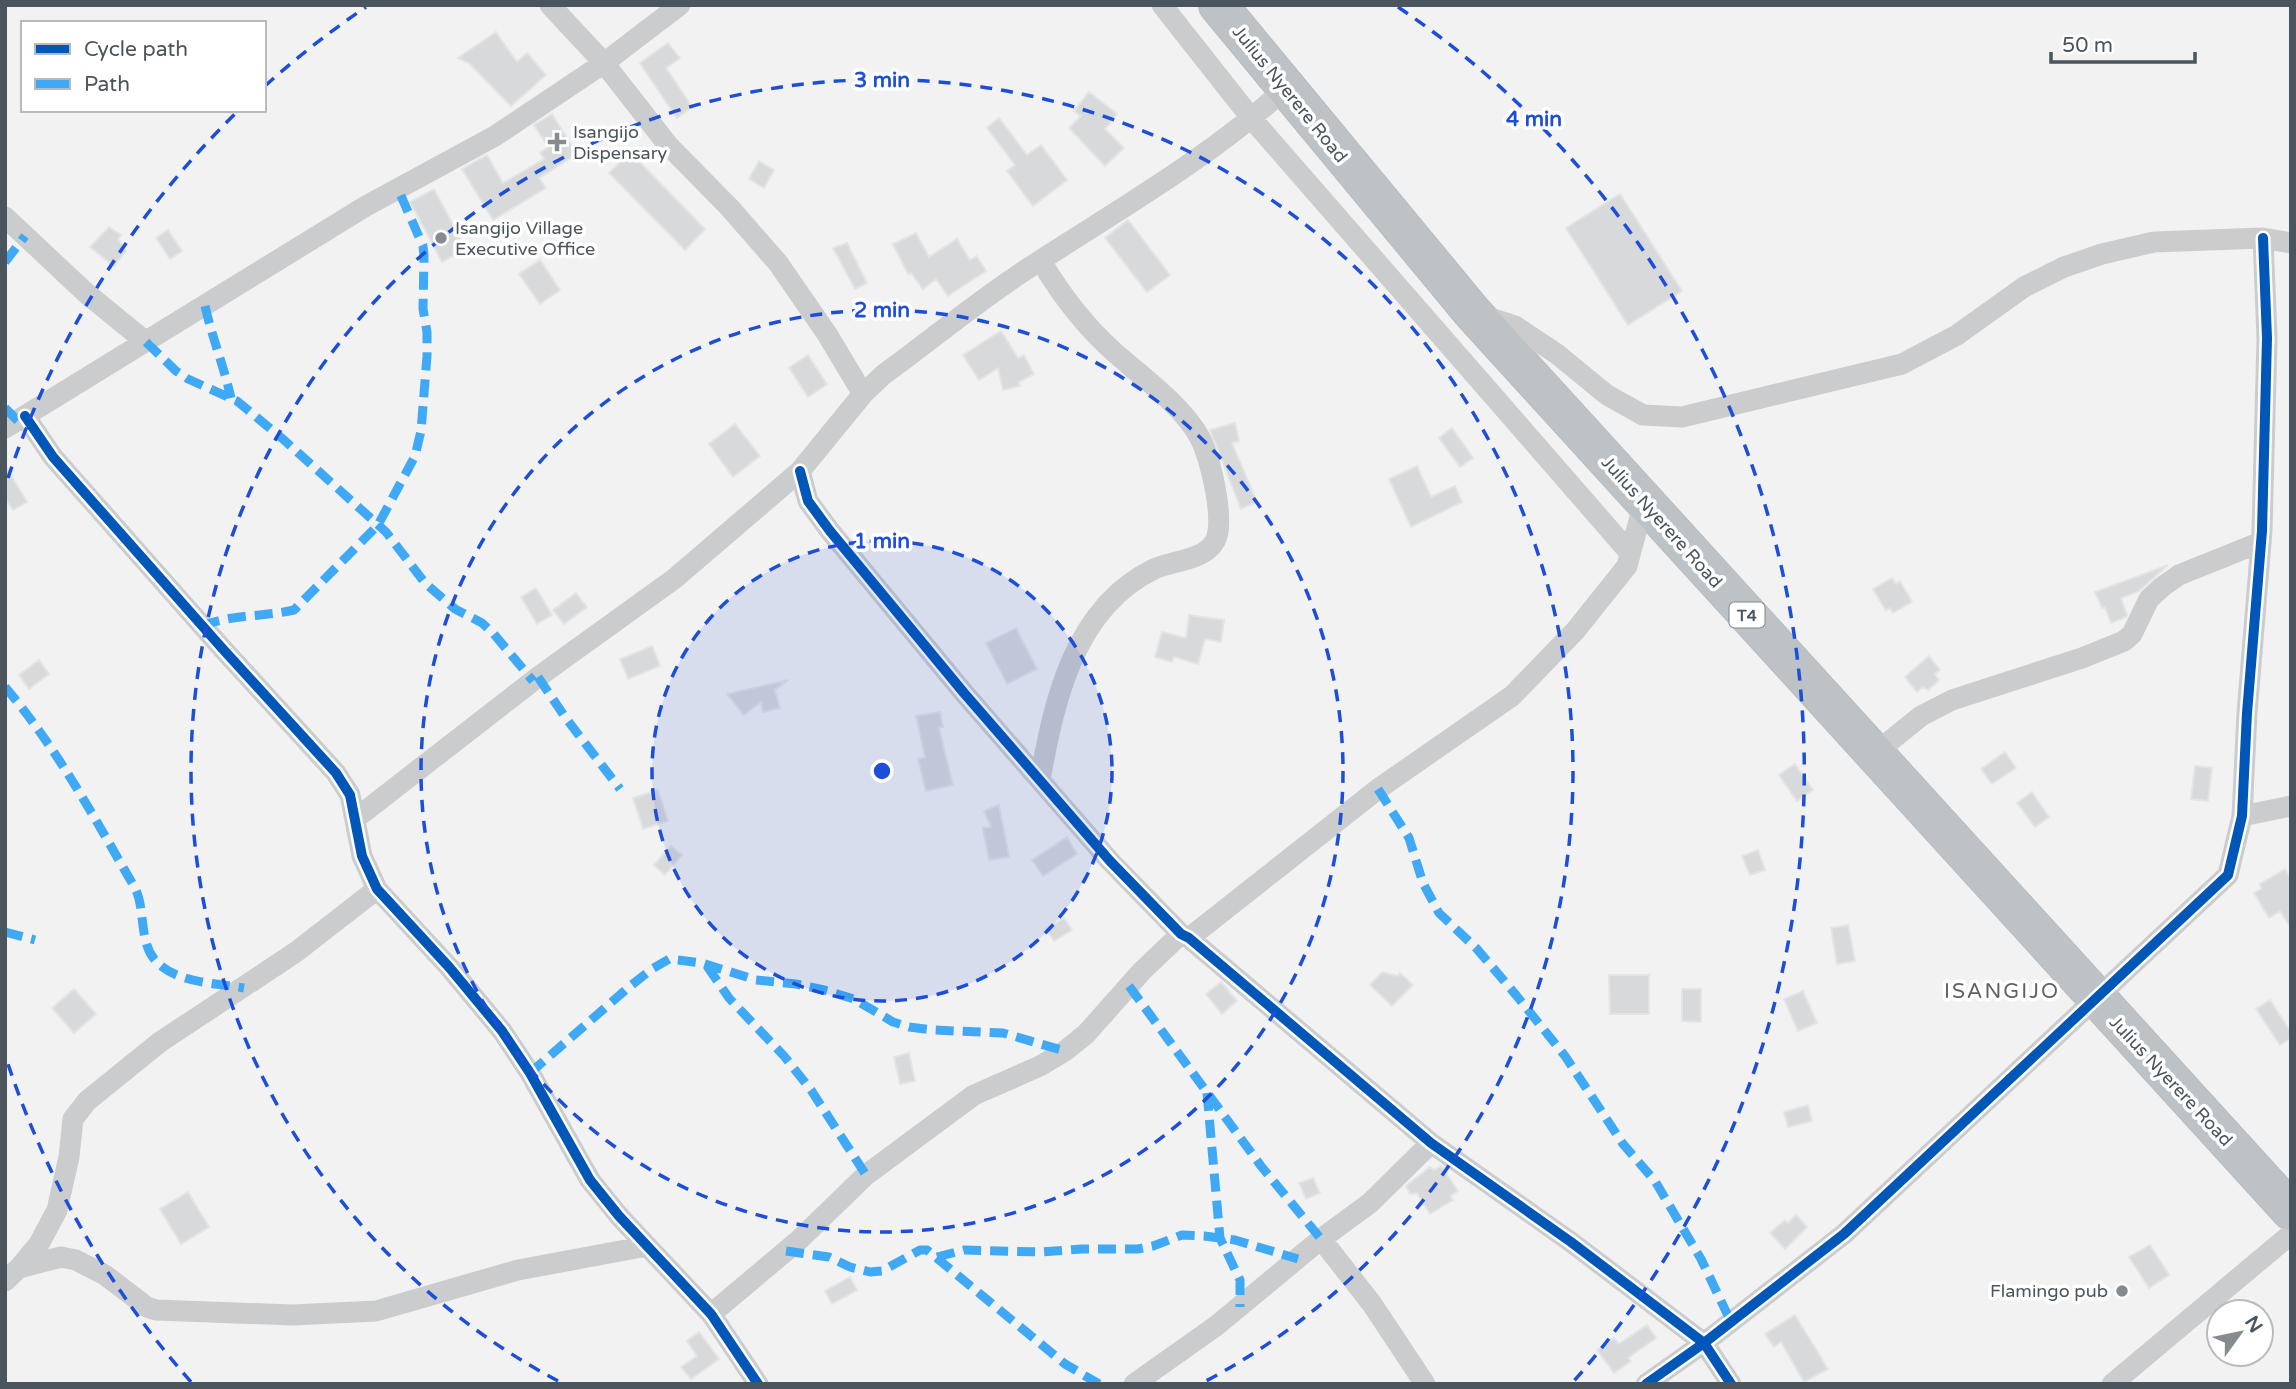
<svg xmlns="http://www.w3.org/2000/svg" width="2296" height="1389" viewBox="0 0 2296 1389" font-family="'Varela Round',sans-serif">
  <rect width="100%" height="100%" fill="#f2f2f2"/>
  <path fill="#d8d9da" stroke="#e3e4e5" stroke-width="2" d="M 496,32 L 517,62 L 527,53 L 546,75 L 511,106 L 469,63 L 458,58 Z
    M 668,43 L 680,58 L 666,68 L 692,107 L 677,118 L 640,63 Z
    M 1089,92 L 1117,114 L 1105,129 L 1124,148 L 1105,166 L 1069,128 L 1081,116 L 1074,111 Z
    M 552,114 L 577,154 L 539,178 L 546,188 L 493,220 L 462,169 L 487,155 L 503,183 L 544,159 L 540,153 L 548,147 L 534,125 Z
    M 999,118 L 1027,155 L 1041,145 L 1067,180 L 1033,206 L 1007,171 L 1015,165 L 987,128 Z
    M 630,152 L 705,229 L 685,250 L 609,173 Z
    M 759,161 L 774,170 L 764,188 L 749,179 Z
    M 434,189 L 466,249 L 442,262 L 410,202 Z
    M 1620,194 L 1682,291 L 1628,325 L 1566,228 Z
    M 1128,220 L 1170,275 L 1147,292 L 1105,238 Z
    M 109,227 L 121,235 L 118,239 L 126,251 L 114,266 L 90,247 Z
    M 168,230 L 182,251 L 170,259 L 156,238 Z
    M 916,233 L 929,257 L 957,239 L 970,260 L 977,256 L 986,271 L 948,296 L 936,279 L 923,289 L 911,273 L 908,274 L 893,244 Z
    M 847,243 L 867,283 L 855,289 L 833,248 Z
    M 540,260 L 560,290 L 540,304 L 519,274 Z
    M 1001,331 L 1018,358 L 1024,355 L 1034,374 L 1019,382 L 1020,386 L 1003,390 L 998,368 L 979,380 L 963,355 Z
    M 808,355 L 827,384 L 808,397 L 789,368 Z
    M 1235,423 L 1239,441 L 1232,443 L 1257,502 L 1241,509 L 1210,430 Z
    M 735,424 L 760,456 L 733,477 L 709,444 Z
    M 1452,428 L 1473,458 L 1460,467 L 1439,438 Z
    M 5,465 L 27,502 L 13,510 L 5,498 Z
    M 1417,466 L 1431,497 L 1455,486 L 1462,502 L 1411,527 L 1389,479 Z
    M 2168,565 L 2139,591 L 2121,598 L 2127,615 L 2126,617 L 2111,623 L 2105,607 L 2102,608 L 2095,592 Z
    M 1892,578 L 1896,584 L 1900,581 L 1912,602 L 1893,613 L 1890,608 L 1886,611 L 1873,589 Z
    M 536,588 L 552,615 L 537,624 L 521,597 Z
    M 576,593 L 587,607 L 564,624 L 553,610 Z
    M 1189,615 L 1224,620 L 1221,642 L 1205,639 L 1198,664 L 1174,657 L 1172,662 L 1155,657 L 1162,632 L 1186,638 Z
    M 1016,628 L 1037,669 L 1007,684 L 986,643 Z
    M 652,646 L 660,666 L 628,679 L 620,659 Z
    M 1929,656 L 1940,670 L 1935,674 L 1939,680 L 1928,690 L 1923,687 L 1917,692 L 1905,677 Z
    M 39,660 L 49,674 L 29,689 L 19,675 Z
    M 788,680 L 775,690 L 780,708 L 763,712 L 761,702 L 744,715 L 727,694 Z
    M 940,712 L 943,727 L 939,728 L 953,785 L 926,791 L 918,759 L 925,757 L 916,716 Z
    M 2005,752 L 2016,768 L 1992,784 L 1981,769 Z
    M 1795,764 L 1813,790 L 1797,801 L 1779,775 Z
    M 2195,766 L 2212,768 L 2208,801 L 2191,799 Z
    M 658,790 L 668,821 L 643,829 L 633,798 Z
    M 2032,792 L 2049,817 L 2035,827 L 2017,803 Z
    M 999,805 L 1009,857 L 989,860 L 983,828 L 991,827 L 984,811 Z
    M 1067,837 L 1077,854 L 1043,876 L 1032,860 Z
    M 671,846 L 682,855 L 665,875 L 654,865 Z
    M 1758,850 L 1765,870 L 1750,875 L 1742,856 Z
    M 2285,869 L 2291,879 L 2291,928 L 2280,911 L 2269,918 L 2254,893 L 2261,889 L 2260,884 Z
    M 1064,918 L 1072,930 L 1054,941 L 1046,929 Z
    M 1848,925 L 1855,961 L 1837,964 L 1831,928 Z
    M 1382,972 L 1398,976 L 1400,973 L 1413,985 L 1392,1006 L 1370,985 Z
    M 1609,975 L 1649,975 L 1649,1014 L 1610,1014 Z
    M 1221,982 L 1237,1001 L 1222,1014 L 1206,994 Z
    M 74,989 L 96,1014 L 74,1033 L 52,1008 Z
    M 1682,989 L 1701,989 L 1701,1022 L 1682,1021 Z
    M 1803,991 L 1817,1023 L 1798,1031 L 1784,999 Z
    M 2270,1000 L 2291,1032 L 2291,1038 L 2280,1045 L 2256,1009 Z
    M 909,1053 L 915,1081 L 900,1084 L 894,1057 Z
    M 1808,1105 L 1812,1121 L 1788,1127 L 1784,1112 Z
    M 1441,1166 L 1458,1191 L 1450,1196 L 1453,1200 L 1430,1214 L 1417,1193 L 1410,1194 L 1406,1186 L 1430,1167 L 1434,1170 Z
    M 1313,1178 L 1320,1193 L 1306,1199 L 1299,1183 Z
    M 188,1192 L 209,1227 L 181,1244 L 160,1209 Z
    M 1796,1215 L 1807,1227 L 1785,1249 L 1770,1233 L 1785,1220 L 1788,1223 Z
    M 2150,1245 L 2169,1275 L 2149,1288 L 2129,1257 Z
    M 850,1277 L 857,1290 L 832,1304 L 825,1291 Z
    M 1795,1315 L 1828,1369 L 1804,1382 L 1781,1342 L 1774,1347 L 1765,1334 Z
    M 1647,1325 L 1656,1338 L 1628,1358 L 1631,1361 L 1614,1373 L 1597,1350 L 1614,1338 L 1619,1344 Z
    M 699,1332 L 719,1359 L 691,1379 L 681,1367 L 697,1356 L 687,1341 Z"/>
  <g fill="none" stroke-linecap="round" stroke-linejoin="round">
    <defs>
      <path id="highway" d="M 1218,5 L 1472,312 L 2291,1211"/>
    </defs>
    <use href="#highway" stroke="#b7bcc0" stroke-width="40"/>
    <path stroke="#cacccd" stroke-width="21" d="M 1162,5 L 1252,119 L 1630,553
      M 5,217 L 86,293 L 146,342
      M 1484,316 L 1515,326 L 1557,354 L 1607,395 L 1643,415 L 1682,417 L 1902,364 L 1957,335 L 2024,287 L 2064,267 L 2102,254 L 2154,242 L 2263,238 L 2291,243
      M 863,394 L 883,375 C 930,341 975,303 1024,271 C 1113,213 1207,160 1286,88
      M 25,416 L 53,457 L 221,647 L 336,773 L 350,795 L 362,856 L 377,889 L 449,967 L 502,1031 L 530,1073 L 590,1180 L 619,1216 L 711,1314 L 758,1384
      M 5,428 L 366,206 L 495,136 L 604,63 L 680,5
      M 800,471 L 808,501 L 830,531 L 964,693 L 1110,861 L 1181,934 L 1189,938 L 1431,1143 L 1571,1242 L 1704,1343 L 1731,1384
      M 1874,754 L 1921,716 L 1952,700 L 2082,658 L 2124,641 L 2132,634 L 2149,599 L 2162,587 L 2179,575 L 2261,542
      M 1040,780 C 1054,701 1074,608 1154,569 C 1173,560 1204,561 1215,541 C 1226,522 1210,457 1200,438 C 1183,406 1141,376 1114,352 C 1084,325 1061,295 1041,261
      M 2242,816 L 2291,806
      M 355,819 L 538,677 L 674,579 L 800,471 L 863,394 L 827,334 L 778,263 L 729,207 L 668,145 L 604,63 L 550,5
      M 1189,938 L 1378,789 L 1512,696 L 1575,631 L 1627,566 L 1644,502
      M 1321,1239 L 1372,1304 L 1425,1384
      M 19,1268 L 61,1257 L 76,1260 L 105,1275 L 147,1307 L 156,1310 L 293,1315 L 376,1311 L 518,1270 L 647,1246
      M 5,1281 L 19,1268 L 39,1244 L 57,1210 L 69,1157 L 73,1119 L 87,1101 L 160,1042 L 296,952 L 377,889
      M 711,1314 L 799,1240 L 866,1175 L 974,1095 L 1040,1066 L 1065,1051 L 1086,1034 L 1142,971 L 1181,934
      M 1134,1384 L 1216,1326 L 1321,1239 L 1370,1203 L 1431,1143
      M 1646,1384 L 1704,1343 L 1844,1234 L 2228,875 L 2242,816 L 2247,713 L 2262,531 L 2267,338 L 2263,238
      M 2112,1384 L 2291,1234"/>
    <use href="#highway" stroke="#bcc2c5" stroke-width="38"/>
    <path stroke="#3fa9f5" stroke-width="9" stroke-dasharray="18 9" stroke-linecap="butt" d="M 5,262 L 25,236
      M 205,306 C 212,337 224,367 231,398
      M 146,342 L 176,371 L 188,379 L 237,401 L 284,440 L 386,532 L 425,583 L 455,609 L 482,623 L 493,633 L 533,681
      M 5,408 L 18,421
      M 202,626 C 232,614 263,617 294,610 L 378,525 L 415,456 L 421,431 L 427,356 L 427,332 L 423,309 L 424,256 L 423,246 L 398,189
      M 538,677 L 565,717 L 620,789
      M 5,687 C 57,748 95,819 135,888 C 143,904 141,924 146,942 C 156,983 209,982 244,988
      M 1378,789 L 1409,838 L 1423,883 L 1439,913 L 1477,949 L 1516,995 L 1565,1056 L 1623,1144 L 1655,1181 L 1701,1259 L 1731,1322
      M 5,932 L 35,940
      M 707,966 L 729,998 L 784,1056 L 811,1090 L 866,1175
      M 1129,986 L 1261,1166 L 1321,1239
      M 530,1073 L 629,987 L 652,969 L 669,959 L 702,963 L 756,980 L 796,984 L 824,990 L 854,999 L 893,1022 L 909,1027 L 933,1030 L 1003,1033 L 1065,1051
      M 1207,1093 L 1220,1238 L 1240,1280 L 1240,1307
      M 786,1251 L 829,1257 L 850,1267 L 870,1272 L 882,1271 L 920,1250 L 927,1250 L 1065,1364 L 1099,1384
      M 937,1257 L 964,1250 L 1041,1252 L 1082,1249 L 1138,1249 L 1153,1246 L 1182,1235 L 1204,1236 L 1235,1240 L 1298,1259"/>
    <defs>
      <path id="cycleway" d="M 25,416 L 53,457 L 221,647 L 336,773 L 350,795 L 362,856 L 377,889 L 449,967 L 502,1031 L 530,1073 L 590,1180 L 619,1216 L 711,1314 L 758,1384
        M 800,471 L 808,501 L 830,531 L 964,693 L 1110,861 L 1181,934 L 1189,938 L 1431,1143 L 1571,1242 L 1704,1343 L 1731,1384
        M 1646,1384 L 1704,1343 L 1844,1234 L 2228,875 L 2242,816 L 2247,713 L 2262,531 L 2267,338 L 2263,238"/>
    </defs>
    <use href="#cycleway" stroke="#fff" stroke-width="15"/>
    <use href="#cycleway" stroke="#0057b8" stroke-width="10"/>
  </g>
  <circle cx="882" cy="771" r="230" fill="#1d4ed8" fill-opacity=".12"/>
  <g fill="none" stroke="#1d4ed8" stroke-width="3.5" stroke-dasharray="12 9">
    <circle cx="882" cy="771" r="230"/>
    <circle cx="882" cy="771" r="461"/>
    <path d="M558 1381A691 691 0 1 1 1206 1381"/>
    <path d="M191 1382A922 922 0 0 1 8 1064M8 478A922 922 0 0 1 236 113M265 86A922 922 0 0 1 366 7M1398 7A922 922 0 0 1 1573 1382"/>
  </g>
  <g fill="#858c91" stroke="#fff" stroke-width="2.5">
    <path d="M553.5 131.5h7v7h7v7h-7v7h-7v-7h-7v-7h7z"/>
    <circle cx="441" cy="238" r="7"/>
    <circle cx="2122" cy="1291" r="7"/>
  </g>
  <g text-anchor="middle" stroke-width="7" stroke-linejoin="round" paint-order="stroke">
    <rect fill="#fff" stroke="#80888e" stroke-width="2" x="1729.5" y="602.5" width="35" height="25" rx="5"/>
    <g font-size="16" font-weight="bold" fill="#4a555d">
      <text x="1747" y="621">T4</text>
    </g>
    <g font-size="18" fill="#4a555d" stroke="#fff">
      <text transform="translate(1290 94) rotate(51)" y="6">Julius Nyerere Road</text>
      <text transform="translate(1662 522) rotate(48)" y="6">Julius Nyerere Road</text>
      <text transform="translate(2171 1081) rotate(47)" y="6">Julius Nyerere Road</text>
    </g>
    <g font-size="18" fill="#4a555d" stroke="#fff" text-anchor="start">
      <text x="573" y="138">Isangijo<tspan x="573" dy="21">Dispensary</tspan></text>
      <text x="455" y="234">Isangijo Village<tspan x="455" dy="21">Executive Office</tspan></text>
      <text x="2108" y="1297" text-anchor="end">Flamingo pub</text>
    </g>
    <g font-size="21" letter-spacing="2" fill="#5e6265" stroke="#fff">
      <text x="2002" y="998">ISANGIJO</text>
    </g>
  </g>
  <circle cx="882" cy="771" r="10" fill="#1d4ed8" stroke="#fff" stroke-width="3.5"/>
  <g font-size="21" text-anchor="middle" font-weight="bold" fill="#1d4ed8" stroke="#fff" stroke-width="7" stroke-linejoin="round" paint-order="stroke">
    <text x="882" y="87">3 min</text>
    <text x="1534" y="126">4 min</text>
    <text x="882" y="317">2 min</text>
    <text x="882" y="548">1 min</text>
  </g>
  <rect width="2296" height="1389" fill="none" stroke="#4a555d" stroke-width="14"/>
  <rect x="21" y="21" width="245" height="91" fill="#ffffff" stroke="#b7bbbe" stroke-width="2"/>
  <rect x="35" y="44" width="35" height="10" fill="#0057b8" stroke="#b7bbbe" stroke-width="2"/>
  <text x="84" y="56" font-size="21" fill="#4a555d">Cycle path</text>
  <rect x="35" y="79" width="35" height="10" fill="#3fa9f5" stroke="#b7bbbe" stroke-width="2"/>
  <text x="84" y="91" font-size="21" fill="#4a555d">Path</text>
  <g transform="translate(2240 1333) rotate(57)"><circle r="33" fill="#ffffff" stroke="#b7bbbe" stroke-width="2"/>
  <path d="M0-5L12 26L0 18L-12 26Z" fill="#858c91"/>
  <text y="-10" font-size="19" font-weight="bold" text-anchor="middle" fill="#4a555d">N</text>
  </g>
  <path d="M2051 52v10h144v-10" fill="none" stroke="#4a555d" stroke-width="3.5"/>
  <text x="2062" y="52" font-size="21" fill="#4a555d" stroke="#ffffff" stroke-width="5" paint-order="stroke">50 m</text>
</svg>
